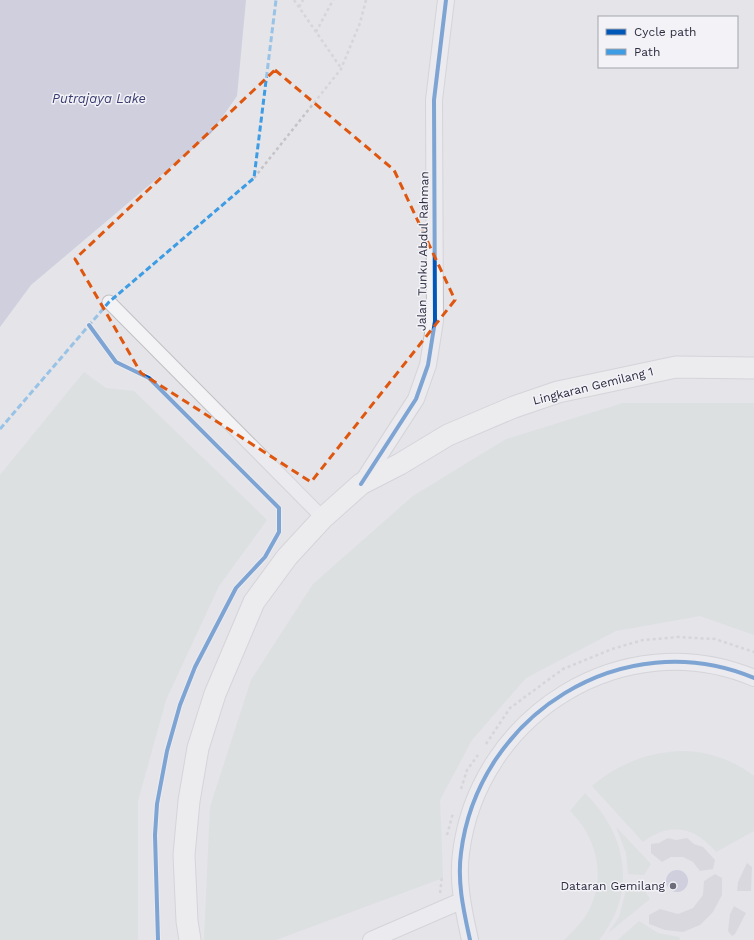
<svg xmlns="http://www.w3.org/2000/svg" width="754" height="940" viewBox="0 0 754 940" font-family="'Work Sans',sans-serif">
  <rect width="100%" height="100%" fill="#e4e4e9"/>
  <path fill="#d3dbd6" d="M 84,372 L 106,388 L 134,391 L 267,520 L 219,586 L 166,700 L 138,801 L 138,940 L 0,940 L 0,475 Z
    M 623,403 L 754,403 L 754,635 L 700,616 L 616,631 L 526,678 L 472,740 L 440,800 L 443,878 L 276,940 L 204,940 L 210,807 L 251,680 L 313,584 L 413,496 L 506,439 Z
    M 680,751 C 707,751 732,759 754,776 L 754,831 L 716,852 C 695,827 671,821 643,842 L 592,786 C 618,764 646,753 680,751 Z
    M 585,793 C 627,835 638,891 599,940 L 564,940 C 573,931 582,923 588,912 C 607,878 597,837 570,811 Z
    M 616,827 L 651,864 L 644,875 L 628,874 L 626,853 Z
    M 627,887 L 643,888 L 650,899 L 608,933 L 619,917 Z
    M 639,921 L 658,933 L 679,937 L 680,940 L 618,940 Z"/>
  <path fill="#b5b7d0" d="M 0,0 L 246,0 L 237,96 L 211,133 L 31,285 L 0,327 Z
    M666 881a11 11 0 1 1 22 0a11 11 0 1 1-22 0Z"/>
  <path fill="#cbcbd1" d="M 668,838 L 676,840 L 687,838 L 694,844 L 703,847 L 715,860 L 713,869 L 700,871 L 693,862 L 683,857 L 671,857 L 662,862 L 651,853 L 651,844 L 659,843 Z
    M 747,863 L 752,867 L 751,891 L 737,891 L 738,882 Z
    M 715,874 L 722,878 L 722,895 L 713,912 L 700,925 L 683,932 L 665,930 L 649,924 L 649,915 L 660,909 L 678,914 L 693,908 L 703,895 L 704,881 Z
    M 734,906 L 746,913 L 735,934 L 732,936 L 728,931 L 730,914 Z"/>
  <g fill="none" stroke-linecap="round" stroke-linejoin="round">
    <defs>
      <path id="minor" d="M 109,302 L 323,518"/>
      <path id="tertiary" d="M 361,484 L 416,399 L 428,365 L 435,321 L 434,100 L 446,0
        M 371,940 L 461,901
        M 470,940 C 464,912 457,883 461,853 C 478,715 623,623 754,678"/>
      <path id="primary" d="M 190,940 L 187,921 L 184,855 L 189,801 L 198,748 L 215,694 L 254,602 L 287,557 L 323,518 L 361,484 L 400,464 L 448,435 L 514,407 L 558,392 L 676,367 L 754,368"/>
    </defs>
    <use href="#minor" stroke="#c1c1c5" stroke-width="15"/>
    <use href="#tertiary" stroke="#c1c1c5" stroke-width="18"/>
    <use href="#primary" stroke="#c1c1c6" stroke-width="23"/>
    <path stroke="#c3c3c8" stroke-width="2.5" stroke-dasharray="3 3" stroke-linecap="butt" d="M 294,0 L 341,68
      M 299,7 L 303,0
      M 316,32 L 333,0
      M 254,178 L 341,69 L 360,23 L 366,0
      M 89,325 L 116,362 L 149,378 L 279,508 L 279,532 L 272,545
      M 486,744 L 510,708 L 563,669 L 612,649 L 643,640 L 678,637 L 715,639 L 754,652
      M 461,789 L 467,770 L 478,755
      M 447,835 L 453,813
      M 440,893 L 442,876
      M 158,940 L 155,835 L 157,804 L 167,751 L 180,705 L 195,667 L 236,588 L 253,569"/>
    <use href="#minor" stroke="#f3f3f5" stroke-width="13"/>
    <use href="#tertiary" stroke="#f3f3f5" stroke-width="16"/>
    <use href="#primary" stroke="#f7f7f7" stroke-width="21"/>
    <path stroke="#3d9ce3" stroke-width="3" stroke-dasharray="6 3" stroke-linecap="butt" d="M 0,429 L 109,302 L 254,178 L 276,0"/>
    <defs>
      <path id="cycleway" d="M 89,325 L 116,362 L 149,378 L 279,508 L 279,532 L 265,557 L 236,588 L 195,667 L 180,705 L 167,751 L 157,804 L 155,835 L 158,940
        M 361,484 L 416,399 L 428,365 L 435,321 L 434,100 L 446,0
        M 470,940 C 464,912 457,883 461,853 C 478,715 623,623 754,678"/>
    </defs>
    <use href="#cycleway" stroke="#f2f2f7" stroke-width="6"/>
    <use href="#cycleway" stroke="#0057b8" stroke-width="4"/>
  </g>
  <path d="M0 0H754V940H0ZM 275,70 L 394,170 L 455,300 L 311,482 L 141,373 L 75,259 Z" fill="#e4e4e9" fill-opacity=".55" fill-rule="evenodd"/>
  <path fill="none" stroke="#df570f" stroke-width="3" stroke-dasharray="8 5" stroke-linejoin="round" d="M 275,70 L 394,170 L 455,300 L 311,482 L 141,373 L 75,259 Z"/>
  <circle fill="#6d6c7b" stroke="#f2f2f7" stroke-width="1.5" cx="673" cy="886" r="4"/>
  <g text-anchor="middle" stroke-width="3" stroke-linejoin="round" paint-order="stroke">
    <g font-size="12" fill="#2d2c40" stroke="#f2f2f7">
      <text transform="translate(423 251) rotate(-89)" y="4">Jalan Tunku Abdul Rahman</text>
      <text transform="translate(593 386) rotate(-14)" y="4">Lingkaran Gemilang 1</text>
    </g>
    <g font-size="12" fill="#2d2c40" stroke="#f2f2f7" text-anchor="end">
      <text x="665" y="890">Dataran Gemilang</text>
    </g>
    <g font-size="13" font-style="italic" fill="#3a3c70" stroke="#f2f2f7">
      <text x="99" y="103">Putrajaya Lake</text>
    </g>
  </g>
  <rect x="598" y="16" width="140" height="52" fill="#f2f2f7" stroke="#a3a3ae"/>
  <rect x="606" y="29" width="20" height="6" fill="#0057b8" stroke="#a3a3ae"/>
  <text x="634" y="36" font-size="12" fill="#2d2c40">Cycle path</text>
  <rect x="606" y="49" width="20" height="6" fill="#3d9ce3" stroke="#a3a3ae"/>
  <text x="634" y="56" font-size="12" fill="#2d2c40">Path</text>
</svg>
